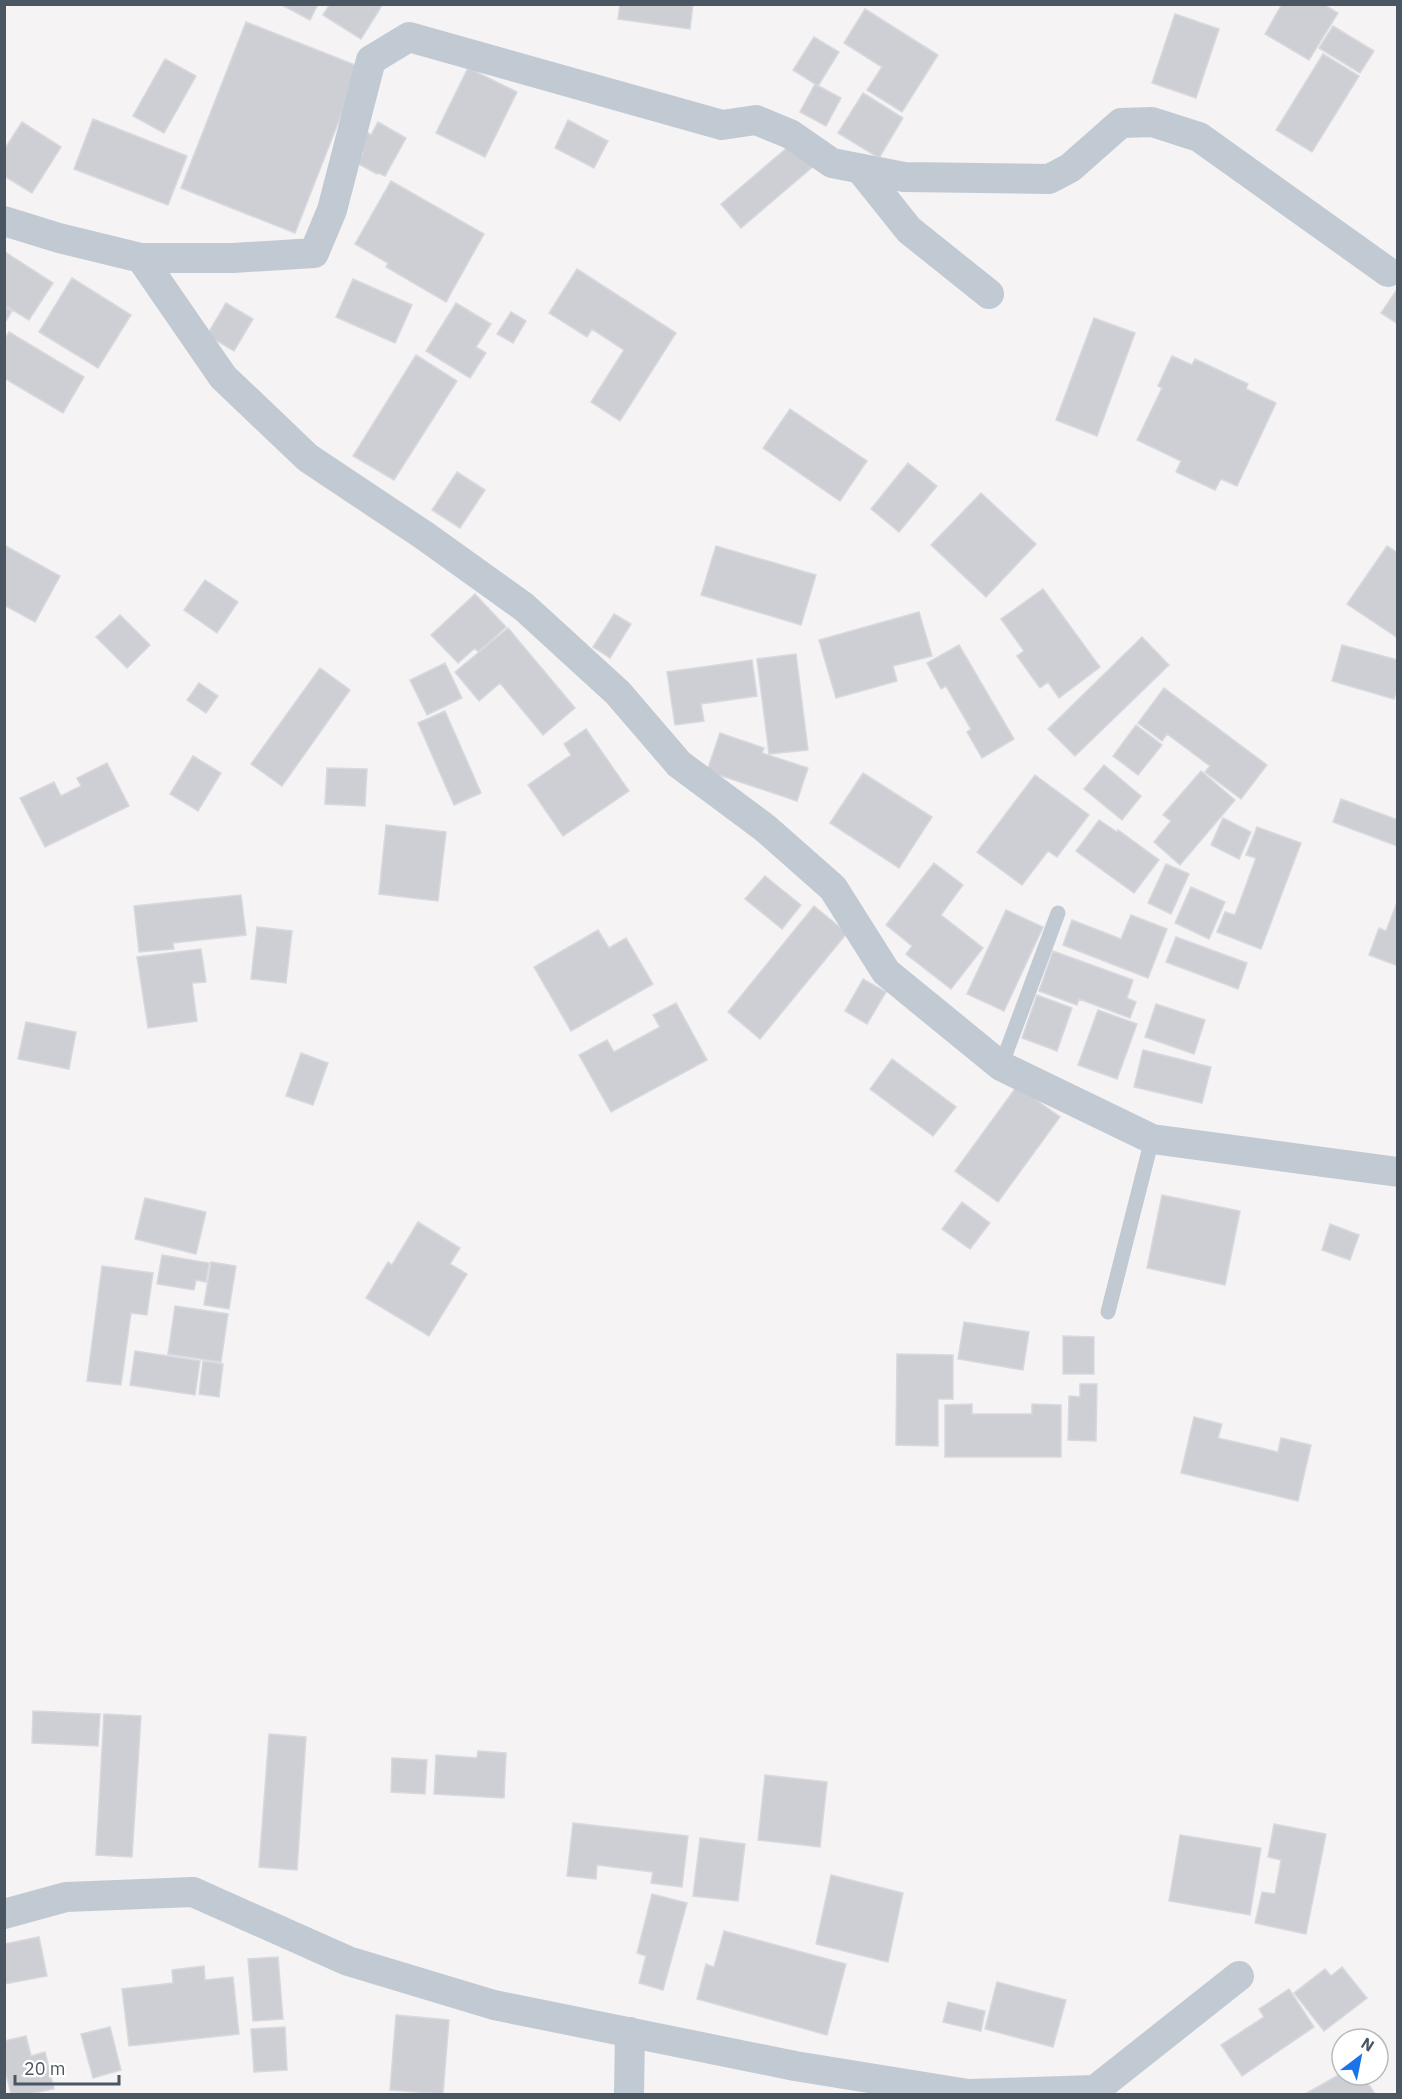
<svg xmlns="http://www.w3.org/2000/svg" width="1402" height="2099" viewBox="0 0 1402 2099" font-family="'IBM Plex Sans',sans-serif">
  <rect width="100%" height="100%" fill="#f5f3f3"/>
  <path fill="#cdcfd5" stroke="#d7d9de" stroke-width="1.5" d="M 280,4 L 318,4 L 310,20 Z
    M 330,4 L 383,4 L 361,39 L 323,15 Z
    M 620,4 L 693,4 L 690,29 L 618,19 Z
    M 1282,4 L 1323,4 L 1338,13 L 1309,60 L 1265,34 Z
    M 865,9 L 938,55 L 902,112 L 867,90 L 882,67 L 844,43 Z
    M 1175,14 L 1219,29 L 1196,98 L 1152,83 Z
    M 246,22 L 360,67 L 295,233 L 181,188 Z
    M 1333,26 L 1374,51 L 1360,73 L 1319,48 Z
    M 814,37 L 839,52 L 818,86 L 793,70 Z
    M 1323,54 L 1359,76 L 1312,152 L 1276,130 Z
    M 165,59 L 196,76 L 164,133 L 133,116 Z
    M 468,68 L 517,92 L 485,157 L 436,133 Z
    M 815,84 L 841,98 L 826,126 L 800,112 Z
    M 863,93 L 903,118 L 879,158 L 838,133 Z
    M 93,119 L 187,156 L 168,205 L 74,169 Z
    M 568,120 L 608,141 L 594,168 L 555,148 Z
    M 22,122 L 61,147 L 32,193 L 4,176 L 4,150 Z
    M 378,122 L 406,138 L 385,176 L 378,173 L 377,174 L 357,163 L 363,153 L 357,149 L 367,132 L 371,135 Z
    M 795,141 L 815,165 L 741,228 L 721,204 Z
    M 391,181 L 484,234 L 446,302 L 386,267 L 388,263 L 355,244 Z
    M 5,252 L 53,283 L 29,320 L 4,305 Z
    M 577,269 L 676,333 L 620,421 L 591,402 L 624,350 L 592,329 L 587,337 L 549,313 Z
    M 72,278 L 131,315 L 98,368 L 39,332 Z
    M 353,279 L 412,305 L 395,343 L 336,317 Z
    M 1398,288 L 1398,324 L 1381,313 Z
    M 226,303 L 253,319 L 234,351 L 207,335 Z
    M 456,303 L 491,324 L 476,347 L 486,353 L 470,378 L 426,351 Z
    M 4,307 L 12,311 L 4,324 Z
    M 511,312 L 526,321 L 513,343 L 497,334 Z
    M 1094,318 L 1135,333 L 1097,436 L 1056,420 Z
    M 9,332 L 84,377 L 63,413 L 4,378 L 4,340 Z
    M 416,355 L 457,381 L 394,480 L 353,456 Z
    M 1172,356 L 1192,365 L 1195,359 L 1248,384 L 1246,389 L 1276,403 L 1237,486 L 1221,479 L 1215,490 L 1176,472 L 1181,461 L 1137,440 L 1162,388 L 1158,386 Z
    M 790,409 L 867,461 L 840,501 L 763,448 Z
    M 908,463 L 937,486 L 899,532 L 871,509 Z
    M 457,472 L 485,490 L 460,528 L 432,510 Z
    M 981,493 L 1036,544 L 986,597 L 931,545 Z
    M 4,545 L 60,576 L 35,622 L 4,605 Z
    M 716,546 L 816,575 L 801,625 L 701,595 Z
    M 1387,546 L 1398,553 L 1398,638 L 1347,604 Z
    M 205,580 L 238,602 L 217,633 L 184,610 Z
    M 1043,589 L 1100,667 L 1059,698 L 1048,682 L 1040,688 L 1017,656 L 1024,651 L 1001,619 Z
    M 475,594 L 506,627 L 478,652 L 475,648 L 458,663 L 431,635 Z
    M 919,612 L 932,656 L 893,666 L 897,681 L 836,698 L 819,640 Z
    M 614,614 L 631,624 L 610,658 L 593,647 Z
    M 120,615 L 150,645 L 127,668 L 96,637 Z
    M 508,628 L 575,708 L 543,735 L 500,683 L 479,701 L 455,672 Z
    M 1142,637 L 1169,665 L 1075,756 L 1048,729 Z
    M 959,645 L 1014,739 L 982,758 L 967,732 L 971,729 L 946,686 L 941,689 L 927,663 Z
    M 1342,645 L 1398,660 L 1398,687 L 1394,699 L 1332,681 Z
    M 796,654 L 808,750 L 769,754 L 757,659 Z
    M 752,660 L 757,696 L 701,704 L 704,721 L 675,725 L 667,672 Z
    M 445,663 L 462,698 L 427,715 L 410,680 Z
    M 320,668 L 350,690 L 282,786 L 251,764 Z
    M 199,683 L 218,696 L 206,713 L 187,700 Z
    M 1164,688 L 1267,765 L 1241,799 L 1205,772 L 1210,766 L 1167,734 L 1162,741 L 1138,723 Z
    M 445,711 L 481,793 L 454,805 L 418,723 Z
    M 1136,725 L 1162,745 L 1138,775 L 1113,756 Z
    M 586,729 L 629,791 L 563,836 L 528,785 L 571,755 L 564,744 Z
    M 720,733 L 764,748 L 762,753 L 808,768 L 797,801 L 707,771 Z
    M 193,756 L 221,773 L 198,811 L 170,794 Z
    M 107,763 L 129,806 L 45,847 L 20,798 L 54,782 L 61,796 L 81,786 L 77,778 Z
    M 1104,765 L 1141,796 L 1122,820 L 1084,789 Z
    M 327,768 L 367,769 L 365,806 L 325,804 Z
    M 1201,771 L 1235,800 L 1180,865 L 1154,842 L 1171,821 L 1163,815 Z
    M 863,773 L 932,817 L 899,868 L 830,823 Z
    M 1035,775 L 1089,815 L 1057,857 L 1048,851 L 1022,885 L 977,852 Z
    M 1341,799 L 1398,820 L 1397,846 L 1333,822 Z
    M 1223,818 L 1251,832 L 1239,859 L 1211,845 Z
    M 1099,820 L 1117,832 L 1118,830 L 1159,860 L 1134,893 L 1076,851 Z
    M 386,825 L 446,832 L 438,901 L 379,894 Z
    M 1257,827 L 1301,843 L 1261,949 L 1217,932 L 1225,912 L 1235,915 L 1256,858 L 1246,855 Z
    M 934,863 L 963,885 L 941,915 L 983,948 L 951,989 L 906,954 L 912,946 L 886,925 Z
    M 1166,864 L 1189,874 L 1171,914 L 1148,903 Z
    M 765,876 L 801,905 L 782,929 L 745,899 Z
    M 1191,887 L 1225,902 L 1209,939 L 1175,923 Z
    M 241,895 L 246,935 L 173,943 L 174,949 L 139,952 L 134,906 Z
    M 1398,900 L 1398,966 L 1369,955 L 1379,928 L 1386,931 Z
    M 814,906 L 847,933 L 760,1039 L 728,1012 Z
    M 1006,910 L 1043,927 L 1004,1011 L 967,994 Z
    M 1131,915 L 1167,929 L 1148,978 L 1063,945 L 1072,920 L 1121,939 Z
    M 257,927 L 292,931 L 286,983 L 251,979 Z
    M 598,930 L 609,948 L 626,938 L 653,984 L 571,1031 L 534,967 Z
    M 1176,937 L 1247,963 L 1238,989 L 1166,962 Z
    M 201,949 L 206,982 L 192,983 L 197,1021 L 148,1028 L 137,957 Z
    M 1053,951 L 1133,980 L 1127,998 L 1136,1002 L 1130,1018 L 1079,999 L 1077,1005 L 1039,991 Z
    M 863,979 L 886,992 L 867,1024 L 845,1011 Z
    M 1037,995 L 1072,1008 L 1057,1051 L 1022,1038 Z
    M 676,1003 L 707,1060 L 611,1112 L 579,1055 L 607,1040 L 614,1052 L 660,1027 L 653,1015 Z
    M 1156,1004 L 1205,1020 L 1194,1054 L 1145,1037 Z
    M 1098,1010 L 1137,1024 L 1117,1079 L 1078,1065 Z
    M 26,1022 L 76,1032 L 69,1069 L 18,1059 Z
    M 1143,1050 L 1211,1067 L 1202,1103 L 1134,1087 Z
    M 301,1053 L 328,1063 L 313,1105 L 286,1096 Z
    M 892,1059 L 956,1107 L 933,1136 L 870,1089 Z
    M 1017,1086 L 1060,1117 L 998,1202 L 955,1171 Z
    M 1162,1195 L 1240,1211 L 1225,1285 L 1147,1268 Z
    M 145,1198 L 206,1212 L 196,1254 L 135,1239 Z
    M 962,1202 L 990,1223 L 970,1249 L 942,1229 Z
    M 418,1222 L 460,1248 L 450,1264 L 467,1274 L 429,1336 L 366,1298 L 388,1262 L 392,1265 Z
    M 1330,1224 L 1359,1235 L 1350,1260 L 1322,1250 Z
    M 162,1255 L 209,1263 L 206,1282 L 196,1280 L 194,1290 L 157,1284 Z
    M 211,1262 L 236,1266 L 229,1309 L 204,1305 Z
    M 102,1266 L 153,1273 L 147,1315 L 131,1313 L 121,1385 L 87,1381 Z
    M 175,1306 L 228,1314 L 221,1362 L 168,1354 Z
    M 964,1322 L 1029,1332 L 1023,1370 L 958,1359 Z
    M 1063,1336 L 1094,1337 L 1094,1374 L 1063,1374 Z
    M 135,1351 L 200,1361 L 195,1395 L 130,1385 Z
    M 897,1354 L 953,1355 L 953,1399 L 938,1399 L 938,1446 L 896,1445 Z
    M 203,1361 L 223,1364 L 219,1397 L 199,1394 Z
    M 1080,1384 L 1097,1384 L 1096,1441 L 1068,1440 L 1069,1396 L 1080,1397 Z
    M 972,1404 L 972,1414 L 1032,1414 L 1032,1404 L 1061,1405 L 1061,1457 L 945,1457 L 945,1405 Z
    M 1194,1417 L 1222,1424 L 1218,1438 L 1278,1452 L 1281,1438 L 1311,1445 L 1298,1501 L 1181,1473 Z
    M 33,1711 L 100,1714 L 98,1746 L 32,1743 Z
    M 104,1714 L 141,1716 L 132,1857 L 96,1855 Z
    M 269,1734 L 306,1737 L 297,1870 L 259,1867 Z
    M 478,1751 L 506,1753 L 504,1798 L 434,1794 L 436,1755 L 477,1758 Z
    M 392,1758 L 427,1760 L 425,1794 L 391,1792 Z
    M 765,1775 L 827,1782 L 820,1847 L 758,1840 Z
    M 573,1823 L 688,1836 L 682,1887 L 651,1883 L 653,1872 L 597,1865 L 596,1879 L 567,1876 Z
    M 1274,1824 L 1326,1834 L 1306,1934 L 1255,1923 L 1262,1892 L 1275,1894 L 1281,1860 L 1268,1857 Z
    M 1180,1835 L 1261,1848 L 1250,1915 L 1169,1901 Z
    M 700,1838 L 745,1844 L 738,1901 L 693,1896 Z
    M 831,1875 L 903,1893 L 888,1962 L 816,1944 Z
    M 652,1894 L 687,1903 L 663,1990 L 639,1983 L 646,1956 L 637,1953 Z
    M 724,1931 L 846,1964 L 827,2035 L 697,1999 L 706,1964 L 714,1967 Z
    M 39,1937 L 47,1976 L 4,1984 L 4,1944 Z
    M 278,1957 L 283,2019 L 253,2021 L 248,1959 Z
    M 204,1966 L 205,1980 L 233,1977 L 239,2034 L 129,2046 L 122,1989 L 173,1983 L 172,1970 Z
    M 1342,1967 L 1367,1998 L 1324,2031 L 1294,1993 L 1325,1969 L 1331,1976 Z
    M 997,1982 L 1066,2000 L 1053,2047 L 985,2029 Z
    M 1289,1989 L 1314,2027 L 1242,2076 L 1221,2045 L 1264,2017 L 1259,2009 Z
    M 948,2002 L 985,2011 L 981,2031 L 943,2022 Z
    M 396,2015 L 449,2020 L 443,2094 L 390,2090 Z
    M 110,2027 L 121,2070 L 93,2078 L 81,2034 Z
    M 285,2027 L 287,2070 L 254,2072 L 251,2029 Z
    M 26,2036 L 31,2056 L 45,2052 L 54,2089 L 29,2094 L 11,2094 L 4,2065 L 4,2041 Z
    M 1342,2073 L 1342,2075 L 1363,2075 L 1375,2094 L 1305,2094 Z"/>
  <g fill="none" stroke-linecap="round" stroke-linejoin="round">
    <path stroke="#c1cad2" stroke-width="15" d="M 1001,1066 L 1058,913
      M 1108,1312 L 1152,1139"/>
    <path stroke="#c1cad2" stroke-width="30" d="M 861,170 L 909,230 L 989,294
      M 4,221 L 59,238 L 141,258 L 223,377 L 308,458 L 425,536 L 524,607 L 618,693 L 679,764 L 765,828 L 833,888 L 886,972 L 1001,1066 L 1152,1139 L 1398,1172
      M 141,258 L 233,258 L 314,253 L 332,210 L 371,60 L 409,37 L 722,125 L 756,120 L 790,134 L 832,163 L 904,177 L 1049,179 L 1070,168 L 1121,123 L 1152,122 L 1199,137 L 1388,272
      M 4,1914 L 66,1897 L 193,1892 L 348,1961 L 494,2005 L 795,2066 L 968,2094 L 1095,2090 L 1239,1976
      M 629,2094 L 630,2032"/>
  </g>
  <rect width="1402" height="2099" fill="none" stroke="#4a5661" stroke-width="12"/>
  <g transform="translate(1360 2057) rotate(32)"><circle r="28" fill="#ffffff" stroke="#b7bbc0" stroke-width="1.5"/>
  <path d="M0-4.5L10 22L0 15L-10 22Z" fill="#1a73e8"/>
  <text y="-9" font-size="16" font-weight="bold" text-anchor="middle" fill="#4a5661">N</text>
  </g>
  <path d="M15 2075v9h104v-9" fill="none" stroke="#4a5661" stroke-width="3"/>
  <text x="24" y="2075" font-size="18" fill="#4a5661" stroke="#ffffff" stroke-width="4.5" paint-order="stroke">20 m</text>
</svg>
